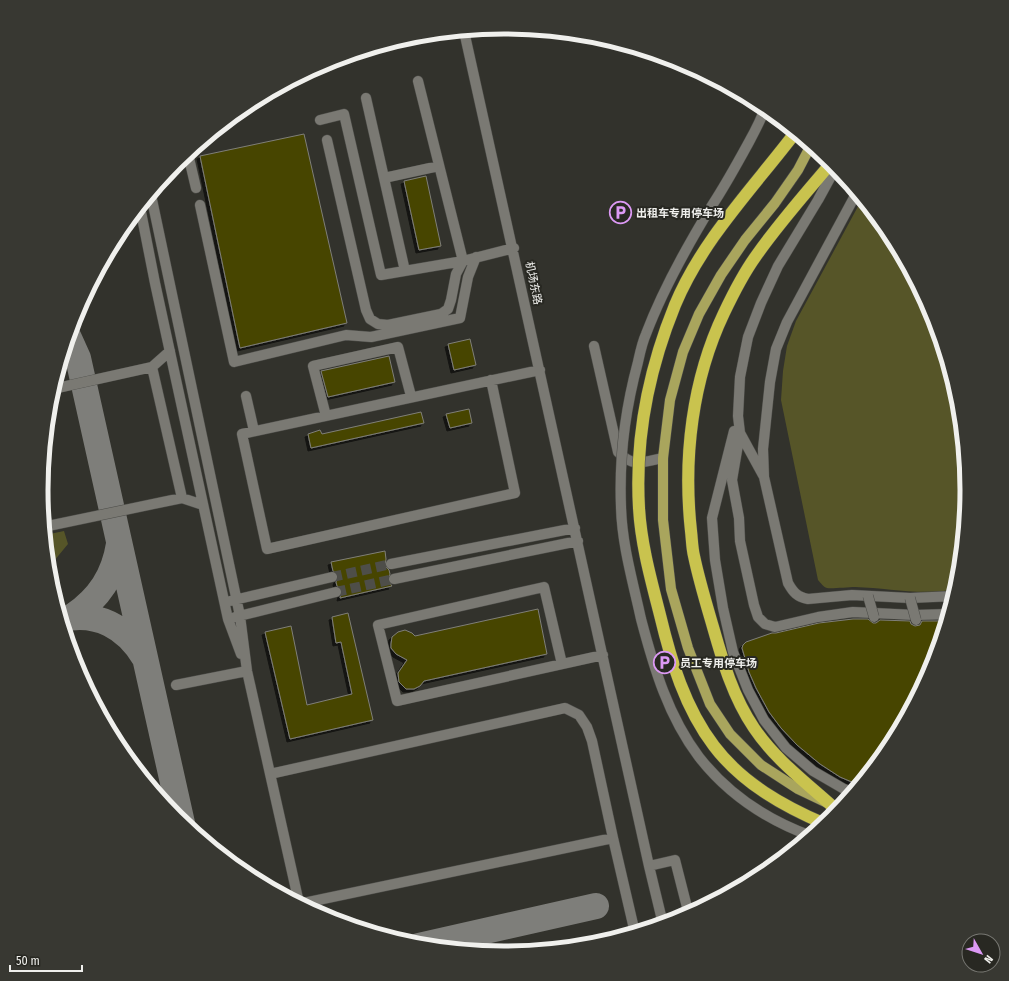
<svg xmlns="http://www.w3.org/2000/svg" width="1009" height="981" viewBox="0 0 1009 981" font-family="'Fira Sans Condensed','Noto Sans SC',sans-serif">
  <defs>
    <filter id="shadow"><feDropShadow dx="-3" dy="3" stdDeviation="0" flood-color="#0009"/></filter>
  </defs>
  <rect width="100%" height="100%" fill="#32322c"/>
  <path fill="#565528" d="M 862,199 L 890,233 L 933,313 L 959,400 L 968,491 L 959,581 L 957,589 C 922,596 889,588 855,587 C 848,587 831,589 827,588 C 823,587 821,583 818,580 L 781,400 L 783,371 L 787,346 L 796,321 Z
    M 64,531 L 68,544 L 54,561 L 48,563 L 45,535 Z
    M 82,678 L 95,690 L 109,728 Z"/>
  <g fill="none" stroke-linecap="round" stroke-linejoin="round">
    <path stroke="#7e7e7a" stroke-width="26" d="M 69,338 L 78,358 L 182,823
      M 73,616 C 99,598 114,576 119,544
      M 62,619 C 97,611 126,627 144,657
      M 419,946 L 596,906"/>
  </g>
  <path fill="#474401" stroke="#7f7f78" filter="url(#shadow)" d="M 304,134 L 347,323 L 240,348 L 200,156 Z
    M 426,176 L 441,246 L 419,250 L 404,181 Z
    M 470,339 L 476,365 L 454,370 L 448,344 Z
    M 389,356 L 395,382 L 328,397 L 321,371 Z
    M 469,409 L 472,423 L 450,428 L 446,414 Z
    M 421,412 L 424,423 L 311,448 L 308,434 L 320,430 L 322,434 Z
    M 385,551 L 386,559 L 385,566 L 389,570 L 390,574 L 388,581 L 392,586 L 340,598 L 342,590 L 337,586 L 336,582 L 338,578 L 338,575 L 333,571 L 331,562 Z
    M 538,609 L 547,654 L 424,681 L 420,686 L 414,689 L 406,689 L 399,682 L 398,673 L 407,660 L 396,654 L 391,648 L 391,644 L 392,637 L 398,632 L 405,630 L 412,633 L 415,636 Z
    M 348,613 L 373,720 L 290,739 L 265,632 L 291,626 L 307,705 L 352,694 L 341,642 L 336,643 L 332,617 Z
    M 853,619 L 868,619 L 873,623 L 876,623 L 880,620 L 910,621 L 911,624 L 915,626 L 920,625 L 922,621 L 947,621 L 933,668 L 890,748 L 859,785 L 840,777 L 820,764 L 797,745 L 781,728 L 769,712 L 756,688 L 749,672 L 742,648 L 743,645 L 746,642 L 772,633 L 776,633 L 819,623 Z"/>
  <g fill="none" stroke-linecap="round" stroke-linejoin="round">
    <path stroke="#4e4e49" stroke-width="10" stroke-dasharray="10 5" stroke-linecap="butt" d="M 332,577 L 391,564
      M 336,592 L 394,579"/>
    <defs>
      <path id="minor" d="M 464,31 L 649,866 L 663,924
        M 366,98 L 405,271
        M 320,120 L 344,114 L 381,275 L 463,261 L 514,248
        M 327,140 L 366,310 L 370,319 L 378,324 L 388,325 L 441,314 L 448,309 L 451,300 L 456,274 L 463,261 L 418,81
        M 188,154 L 196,188
        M 836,167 L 818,200 L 778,266 L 761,303 L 748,337 L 740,377 L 738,416 L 740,433 L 732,480 L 739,518 L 740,541 L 754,605 L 758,617 L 765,624 L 775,627 L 818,617 L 853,612 L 915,615 L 949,614
        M 384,178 L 439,166
        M 857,192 L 787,322 L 776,349 L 770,382 L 763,449 L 764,477 L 788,583 C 793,592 797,597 808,599 L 852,595 L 910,598 L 955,596
        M 151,195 L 240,616 L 247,671 L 299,903
        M 200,205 L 234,362 L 346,335 L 371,337 L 460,318 L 468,277 L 476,257
        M 140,207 L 155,283 L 228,619 L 241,654
        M 594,346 L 618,452 C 634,468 642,462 663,458
        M 170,351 L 152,367 L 182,498 L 203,505
        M 491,380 L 515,493 L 267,549 L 242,434 L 540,370
        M 53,389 L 152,367
        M 246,396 L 254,431
        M 326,416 L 313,366 L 398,347 L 411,396
        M 734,431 L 712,518 L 715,560 L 723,608 L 733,652 L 748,690 L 764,720 L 786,748 L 813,771 L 844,789 L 853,792
        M 740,433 L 763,475
        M 42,503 L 48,526 L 182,498
        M 391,564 L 575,528
        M 394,579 L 578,541
        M 230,601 L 332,577
        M 235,617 L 336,592
        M 562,664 L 544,587 L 378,625 L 397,701 L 603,655
        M 176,685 L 247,671
        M 270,774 L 565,708 L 579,715 L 587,727 L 592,741 L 613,838 L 635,933
        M 831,820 L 831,805
        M 649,866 L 675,860 L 689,915
        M 299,904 L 613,838"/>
      <path id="major" d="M 811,145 L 798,170 L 775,203 L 745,240 L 721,275 L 699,314 L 683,352 L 670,400 L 663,458 L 663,520 L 671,589 L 688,648 L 710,704 L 730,734 L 761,765 L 798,789 L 840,809"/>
      <path id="highway" d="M 831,805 C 804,781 774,758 754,728 C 733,697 723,662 713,627 C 706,603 699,580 694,556 C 692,548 692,539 691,531 C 683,458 692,380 724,313 C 733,294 743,274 756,256 C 779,223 806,193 832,162"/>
    </defs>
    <use href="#minor" stroke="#4d4d49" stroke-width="11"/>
    <use href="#major" stroke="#4d4d49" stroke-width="11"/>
    <use href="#highway" stroke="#4d4d49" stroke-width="13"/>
    <use href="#minor" stroke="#7a7973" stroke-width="10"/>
    <use href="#major" stroke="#a9a55d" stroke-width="10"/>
    <use href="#highway" stroke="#c9c34e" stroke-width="12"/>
    <defs>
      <path id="minor-bridge" d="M 765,108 C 761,120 755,131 749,142 C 737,164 725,186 711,207 C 686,248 663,289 646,334 C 642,343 640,353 638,362 C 625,410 619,458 621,507 C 622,545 633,582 641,619 C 654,668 668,716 699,757 C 728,794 767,820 811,836
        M 868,596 L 874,617
        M 910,598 L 916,620"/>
      <path id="highway-bridge" d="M 795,133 C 753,188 702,240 675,305 C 649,369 635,439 639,508 C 641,544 651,580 660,615 C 671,661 685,708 714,746 C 742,783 783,806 825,824"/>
    </defs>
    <use href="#minor-bridge" stroke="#4d4d49" stroke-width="11" stroke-linecap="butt"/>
    <use href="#highway-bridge" stroke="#4d4d49" stroke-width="13" stroke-linecap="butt"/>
    <use href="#minor-bridge" stroke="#7a7973" stroke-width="10"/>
    <use href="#highway-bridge" stroke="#c9c34e" stroke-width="12"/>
  </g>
  <defs>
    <symbol id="parking-ring" viewBox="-11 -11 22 22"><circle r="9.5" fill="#282822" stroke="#dc99f4" stroke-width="1.5"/><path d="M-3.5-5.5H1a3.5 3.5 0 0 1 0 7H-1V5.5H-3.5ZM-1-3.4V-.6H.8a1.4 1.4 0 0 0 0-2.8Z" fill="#dc99f4"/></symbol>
  </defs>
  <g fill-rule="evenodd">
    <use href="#parking-ring" x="608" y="200" width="25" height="25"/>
    <use href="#parking-ring" x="652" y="650" width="25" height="25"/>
  </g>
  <g text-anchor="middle" stroke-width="4" stroke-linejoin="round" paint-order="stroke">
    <g font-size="11" font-weight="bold" fill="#f0f0ed" stroke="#282822" text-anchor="start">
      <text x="636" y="217">出租车专用停车场</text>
      <text x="680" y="667">员工专用停车场</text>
    </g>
    <g font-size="11" fill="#f0f0ed" stroke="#282822">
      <text transform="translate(534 283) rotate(78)" y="4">机场东路</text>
    </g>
  </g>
  <path d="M0 0H1009V981H0ZM48 490a456 456 0 1 1 912 0a456 456 0 1 1-912 0Z" fill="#383832" fill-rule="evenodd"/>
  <path fill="none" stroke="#f0f0ed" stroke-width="5" d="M48 490a456 456 0 1 1 912 0a456 456 0 1 1-912 0Z"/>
  <g transform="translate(981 953) rotate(129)"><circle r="19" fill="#282822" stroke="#787873"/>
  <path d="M0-3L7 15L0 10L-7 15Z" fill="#dc99f4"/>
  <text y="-6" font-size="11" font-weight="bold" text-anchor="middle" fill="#f0f0ed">N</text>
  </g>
  <path d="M10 965v6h72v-6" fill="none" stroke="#f0f0ed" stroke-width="2"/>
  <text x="16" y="965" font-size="12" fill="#f0f0ed" stroke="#282822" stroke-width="3" paint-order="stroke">50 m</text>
</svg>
